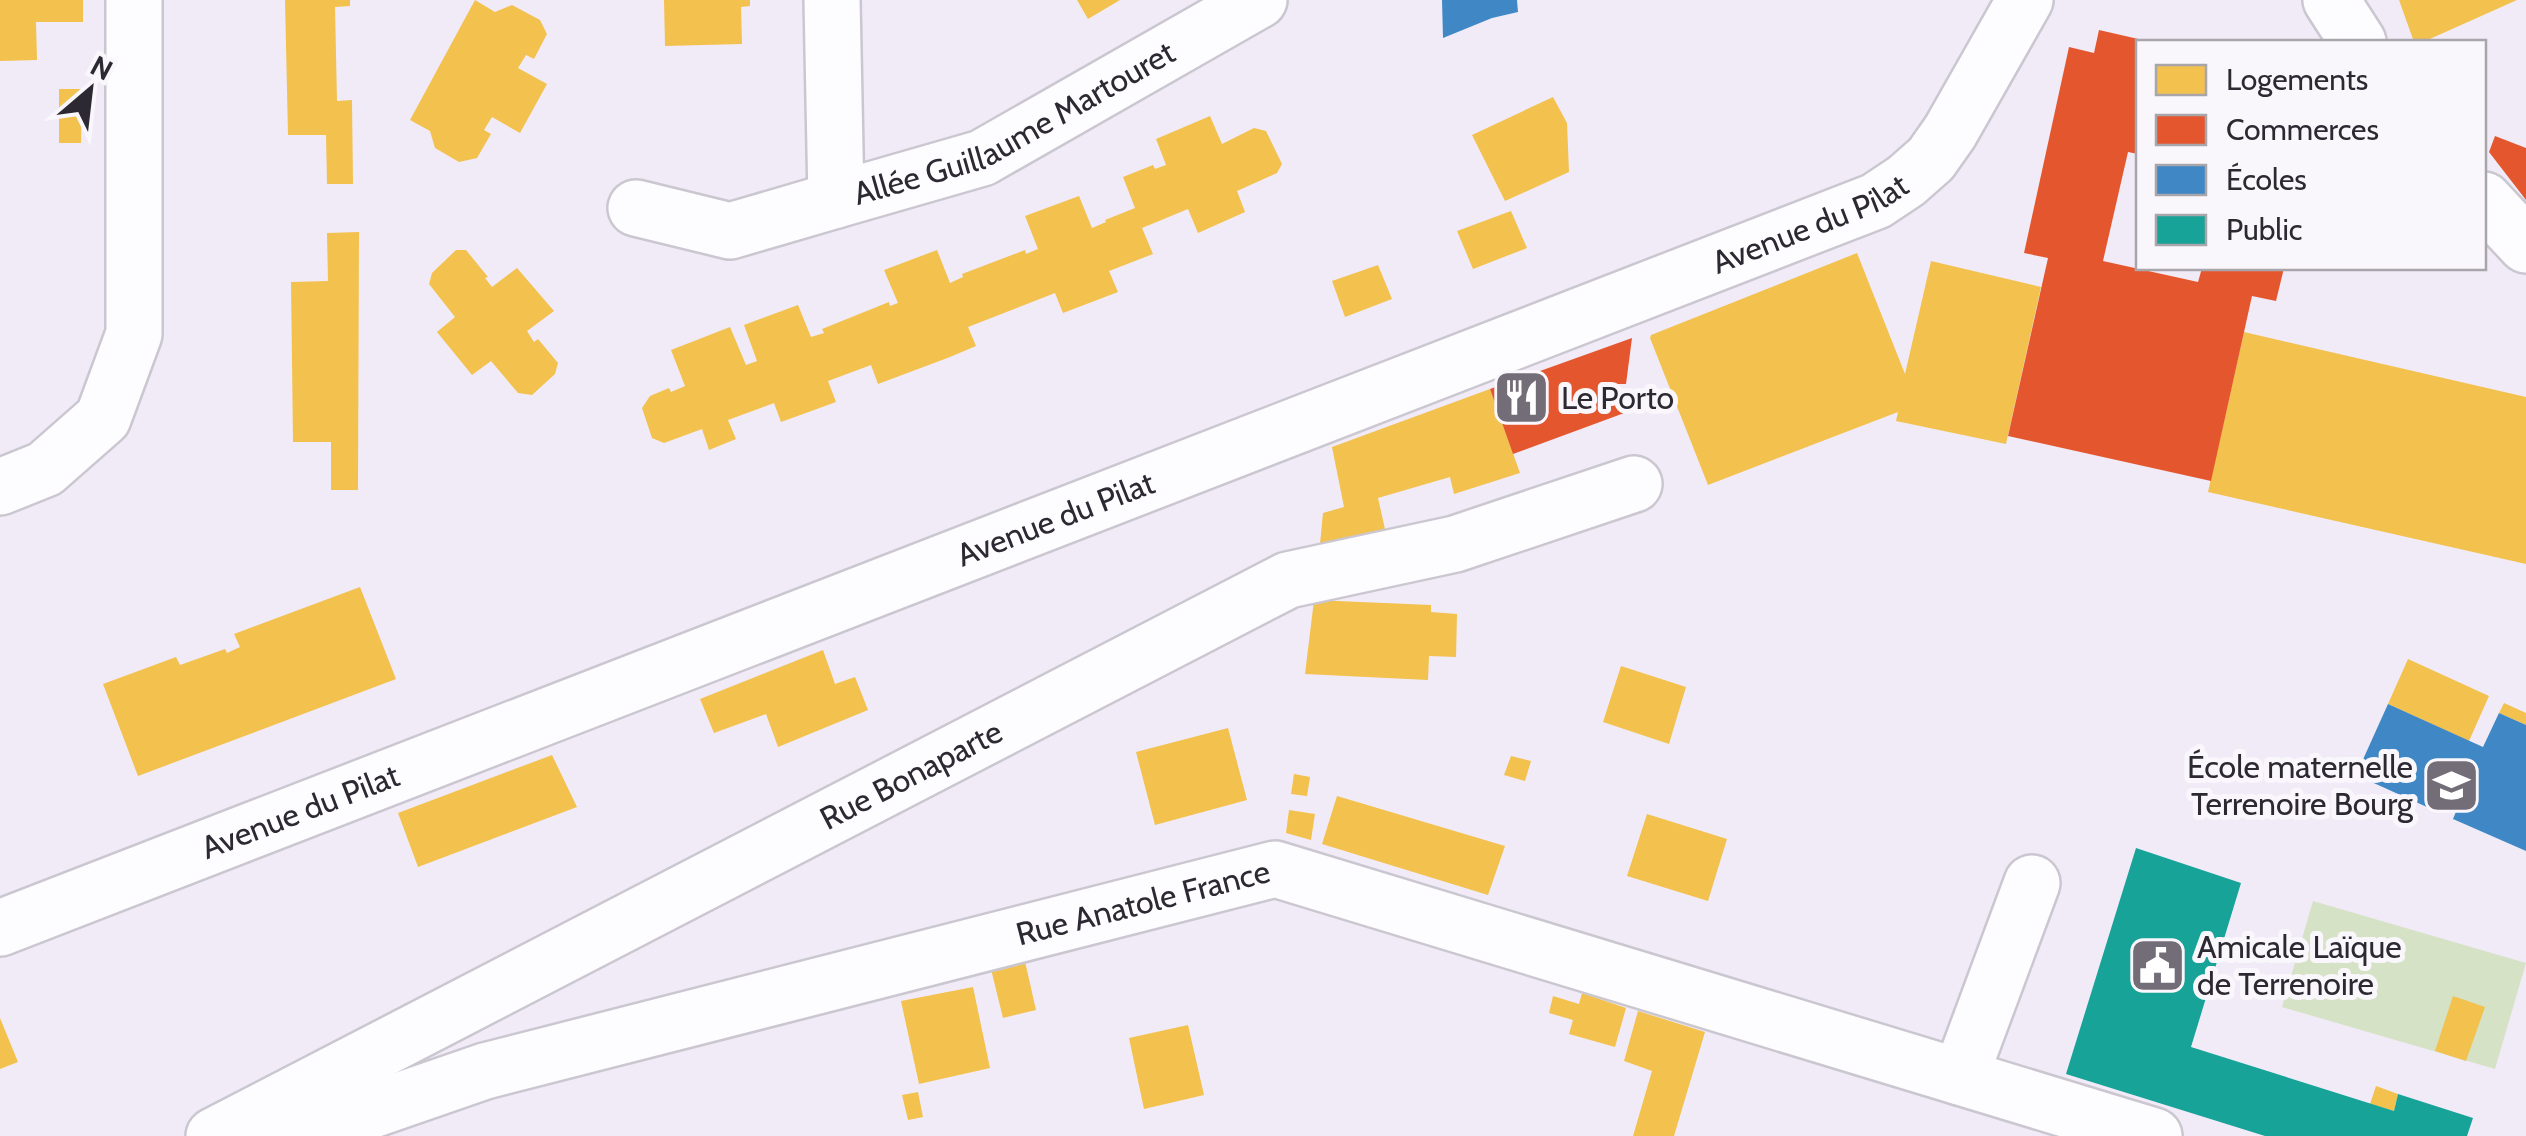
<svg xmlns="http://www.w3.org/2000/svg" width="2526" height="1136" viewBox="0 0 2526 1136" font-family="Cabin,sans-serif">
  <rect width="100%" height="100%" fill="#f1ebf8"/>
  <path fill="#d6e2c5" d="M 2313,901 L 2526,963 L 2495,1069 L 2282,1007 Z"/>
  <path fill="#f2c14e" d="M 0,0 L 83,0 L 83,22 L 36,22 L 37,60 L 0,61 Z
    M 285,0 L 350,0 L 350,6 L 335,7 L 337,101 L 352,100 L 353,184 L 327,184 L 326,135 L 288,135 Z
    M 475,0 L 495,12 L 512,5 L 540,20 L 547,34 L 534,59 L 526,55 L 518,68 L 547,84 L 520,133 L 492,117 L 484,130 L 491,134 L 477,158 L 459,162 L 435,148 L 430,131 L 410,120 Z
    M 664,0 L 750,0 L 750,6 L 741,7 L 742,44 L 665,46 Z
    M 1077,0 L 1120,0 L 1088,19 Z
    M 2399,0 L 2517,0 L 2423,42 L 2414,42 Z
    M 59,89 L 82,89 L 81,143 L 59,143 Z
    M 1553,97 L 1567,123 L 1569,172 L 1505,201 L 1472,135 Z
    M 1210,116 L 1222,144 L 1254,128 L 1266,131 L 1282,164 L 1277,173 L 1237,191 L 1245,212 L 1198,233 L 1188,209 L 1142,228 L 1153,254 L 1109,271 L 1118,292 L 1063,313 L 1055,293 L 968,327 L 976,346 L 950,357 L 878,384 L 871,365 L 828,381 L 836,402 L 781,422 L 774,403 L 728,420 L 736,439 L 709,450 L 702,429 L 664,443 L 652,438 L 642,408 L 650,396 L 669,388 L 671,392 L 685,386 L 671,350 L 730,327 L 746,365 L 757,361 L 744,325 L 798,305 L 811,337 L 824,333 L 822,329 L 889,302 L 890,306 L 898,303 L 884,270 L 937,250 L 950,283 L 963,277 L 962,274 L 1025,250 L 1026,254 L 1038,249 L 1025,216 L 1079,196 L 1092,228 L 1106,222 L 1105,220 L 1135,208 L 1123,177 L 1153,165 L 1155,169 L 1166,165 L 1156,139 Z
    M 1511,211 L 1527,248 L 1473,269 L 1457,231 Z
    M 359,232 L 358,490 L 331,490 L 331,442 L 293,442 L 291,282 L 328,281 L 327,233 Z
    M 456,250 L 466,250 L 488,277 L 485,278 L 492,287 L 517,268 L 554,311 L 527,331 L 534,342 L 538,339 L 558,363 L 555,374 L 532,395 L 518,393 L 491,361 L 472,375 L 437,332 L 455,317 L 429,284 L 432,273 Z
    M 1857,253 L 1905,374 L 1931,261 L 2041,287 L 2006,444 L 1896,421 L 1898,412 L 1708,485 L 1650,338 L 1651,335 Z
    M 1378,265 L 1392,299 L 1345,317 L 1332,281 Z
    M 2244,332 L 2526,397 L 2526,564 L 2208,492 Z
    M 1490,389 L 1520,473 L 1454,494 L 1450,477 L 1378,498 L 1387,538 L 1319,554 L 1323,513 L 1344,507 L 1332,447 Z
    M 360,587 L 396,679 L 138,776 L 103,684 L 176,657 L 180,665 L 225,649 L 227,653 L 240,647 L 234,634 Z
    M 1314,600 L 1431,605 L 1431,612 L 1457,614 L 1456,657 L 1429,656 L 1428,680 L 1305,674 Z
    M 823,650 L 835,684 L 855,677 L 868,710 L 778,747 L 766,714 L 714,733 L 700,699 Z
    M 2408,659 L 2489,696 L 2469,741 L 2388,704 Z
    M 1621,666 L 1686,687 L 1669,744 L 1603,722 Z
    M 2504,703 L 2526,713 L 2526,725 L 2499,713 Z
    M 1228,728 L 1247,800 L 1155,825 L 1136,752 Z
    M 552,755 L 577,807 L 418,867 L 398,813 Z
    M 1511,756 L 1531,761 L 1525,781 L 1504,775 Z
    M 1294,774 L 1310,777 L 1307,796 L 1291,794 Z
    M 1337,796 L 1505,846 L 1488,895 L 1322,844 Z
    M 1289,810 L 1315,814 L 1311,840 L 1286,833 Z
    M 1647,814 L 1727,839 L 1708,901 L 1627,876 Z
    M 1024,957 L 1036,1010 L 1003,1018 L 990,965 Z
    M 973,987 L 990,1068 L 919,1084 L 901,1001 Z
    M 1582,993 L 1626,1008 L 1615,1047 L 1569,1034 L 1573,1020 L 1549,1013 L 1553,996 L 1579,1004 Z
    M 2453,996 L 2485,1007 L 2466,1061 L 2435,1051 Z
    M 1638,1011 L 1705,1032 L 1674,1136 L 1633,1136 L 1652,1071 L 1624,1061 Z
    M 0,1018 L 18,1062 L 0,1069 Z
    M 1188,1025 L 1204,1095 L 1144,1109 L 1129,1038 Z
    M 2376,1086 L 2398,1094 L 2394,1111 L 2370,1104 Z
    M 918,1092 L 923,1117 L 908,1120 L 902,1095 Z"/>
  <path fill="#e4572e" d="M 2099,30 L 2147,41 L 2138,42 L 2138,154 L 2128,152 L 2103,261 L 2198,282 L 2202,268 L 2284,268 L 2276,301 L 2252,296 L 2211,481 L 2008,436 L 2048,258 L 2024,253 L 2069,47 L 2094,53 Z
    M 2495,136 L 2526,148 L 2526,200 L 2489,152 Z
    M 1632,338 L 1626,384 L 1617,384 L 1627,412 L 1513,454 L 1490,389 Z"/>
  <path fill="#3f88c5" d="M 1442,0 L 1517,0 L 1518,12 L 1492,18 L 1443,38 Z
    M 2388,704 L 2483,747 L 2499,713 L 2526,725 L 2526,851 L 2453,819 L 2460,802 L 2445,795 L 2438,812 L 2356,775 Z"/>
  <path fill="#17a398" d="M 2136,848 L 2241,883 L 2191,1047 L 2394,1111 L 2398,1094 L 2473,1118 L 2467,1136 L 2265,1136 L 2066,1074 Z"/>
  <g fill="none" stroke-linecap="round" stroke-linejoin="round">
    <defs>
      <g id="minor">
        <path id="s1" d="M 832,0 L 836,200 L 982,158 L 1259,0"/>
        <path d="M 636,208 L 730,231 L 836,200"/>
        <path d="M 0,487 L 45,469 L 103,418 L 134,334 L 134,0"/>
        <path d="M 1960,1077 L 2032,883"/>
        <path id="s2" d="M 214,1136 L 1288,580 L 1455,544 L 1634,484"/>
        <path id="s3" d="M 297,1136 L 485,1071 L 1275,869 L 2154,1136"/>
      </g>
      <g id="major">
        <path d="M 2331,0 L 2358,42"/>
        <path d="M 2484,200 L 2526,245"/>
        <path id="s4" d="M 0,928 L 1876,201 L 1906,181 L 1931,159 L 1950,132 L 2025,0"/>
      </g>
    </defs>
    <use href="#minor" stroke="#cbc7d0" stroke-width="60"/>
    <use href="#major" stroke="#cbc7d0" stroke-width="60"/>
    <use href="#minor" stroke="#fdfcfe" stroke-width="55"/>
    <use href="#major" stroke="#fdfcfe" stroke-width="55"/>
  </g>
  <defs>
    <symbol id="restaurant-square" viewBox="-11 -11 22 22"><rect x="-9" y="-9" width="18" height="18" rx="4" fill="#726d77" stroke="#faf7fc"/><path d="M-5-6h1v4h1v-4h1v4h1v-4h1v5L-1.5 .5V6h-2V.5L-5-1ZM5-6V6H3V1.5H1.5Q1.5-4 5-6Z" fill="#fff"/></symbol>
    <symbol id="school-square" viewBox="-11 -11 22 22"><rect x="-9" y="-9" width="18" height="18" rx="4" fill="#726d77" stroke="#faf7fc"/><path d="M0-5L7-2L0 1L-7-2ZM-4 1L0 2.5L4 1V4Q0 6-4 4Z" fill="#fff"/></symbol>
    <symbol id="civic-square" viewBox="-11 -11 22 22"><rect x="-9" y="-9" width="18" height="18" rx="4" fill="#726d77" stroke="#faf7fc"/><path d="M-.6-6.5H3V-4.5H.6V-3L4-1V1h2V6H-6V1h2V-1L-.6-3ZM-1.2 2.5V6h2.4V2.5Z" fill="#fff"/></symbol>
  </defs>
  <g fill-rule="evenodd">
    <use href="#restaurant-square" x="1490" y="366" width="63" height="63"/>
    <use href="#school-square" x="2420" y="754" width="63" height="63"/>
    <use href="#civic-square" x="2126" y="934" width="63" height="63"/>
  </g>
  <g text-anchor="middle" stroke-width="10" stroke-linejoin="round" paint-order="stroke">
    <g font-size="32" fill="#2d2932" stroke="#faf7fc">
      <text dy="11" stroke="none"><textPath href="#s1" startOffset="395">Allée Guillaume Martouret</textPath></text>
      <text dy="11" stroke="none"><textPath href="#s4" startOffset="1942">Avenue du Pilat</textPath></text>
      <text dy="11" stroke="none"><textPath href="#s4" startOffset="1132">Avenue du Pilat</textPath></text>
      <text dy="11" stroke="none"><textPath href="#s2" startOffset="785">Rue Bonaparte</textPath></text>
      <text dy="11" stroke="none"><textPath href="#s4" startOffset="322">Avenue du Pilat</textPath></text>
      <text dy="11" stroke="none"><textPath href="#s3" startOffset="878">Rue Anatole France</textPath></text>
    </g>
    <g font-size="32" fill="#2d2932" stroke="#faf7fc" text-anchor="start">
      <text x="1561" y="409">Le Porto</text>
      <text x="2413" y="778" text-anchor="end">École maternelle<tspan x="2413" dy="37">Terrenoire Bourg</tspan></text>
      <text x="2197" y="958">Amicale Laïque<tspan x="2197" dy="37">de Terrenoire</tspan></text>
    </g>
  </g>
  <rect x="2136" y="40" width="350" height="230" fill="#faf7fc" stroke="#a8a5ab" stroke-width="2.5"/>
  <rect x="2156" y="65" width="50" height="30" fill="#f2c14e" stroke="#a8a5ab" stroke-width="2.5"/>
  <text x="2226" y="90" font-size="30" fill="#2d2932">Logements</text>
  <rect x="2156" y="115" width="50" height="30" fill="#e4572e" stroke="#a8a5ab" stroke-width="2.5"/>
  <text x="2226" y="140" font-size="30" fill="#2d2932">Commerces</text>
  <rect x="2156" y="165" width="50" height="30" fill="#3f88c5" stroke="#a8a5ab" stroke-width="2.5"/>
  <text x="2226" y="190" font-size="30" fill="#2d2932">Écoles</text>
  <rect x="2156" y="215" width="50" height="30" fill="#17a398" stroke="#a8a5ab" stroke-width="2.5"/>
  <text x="2226" y="240" font-size="30" fill="#2d2932">Public</text>
  <g transform="translate(90 90) rotate(28)" stroke="#faf7fc" stroke-width="8" paint-order="stroke">
  <path d="M0-8L18 38L0 25L-18 38Z" fill="#2d2932"/>
  <text y="-15" font-size="28" font-weight="bold" text-anchor="middle" fill="#2d2932">N</text>
  </g>
</svg>
